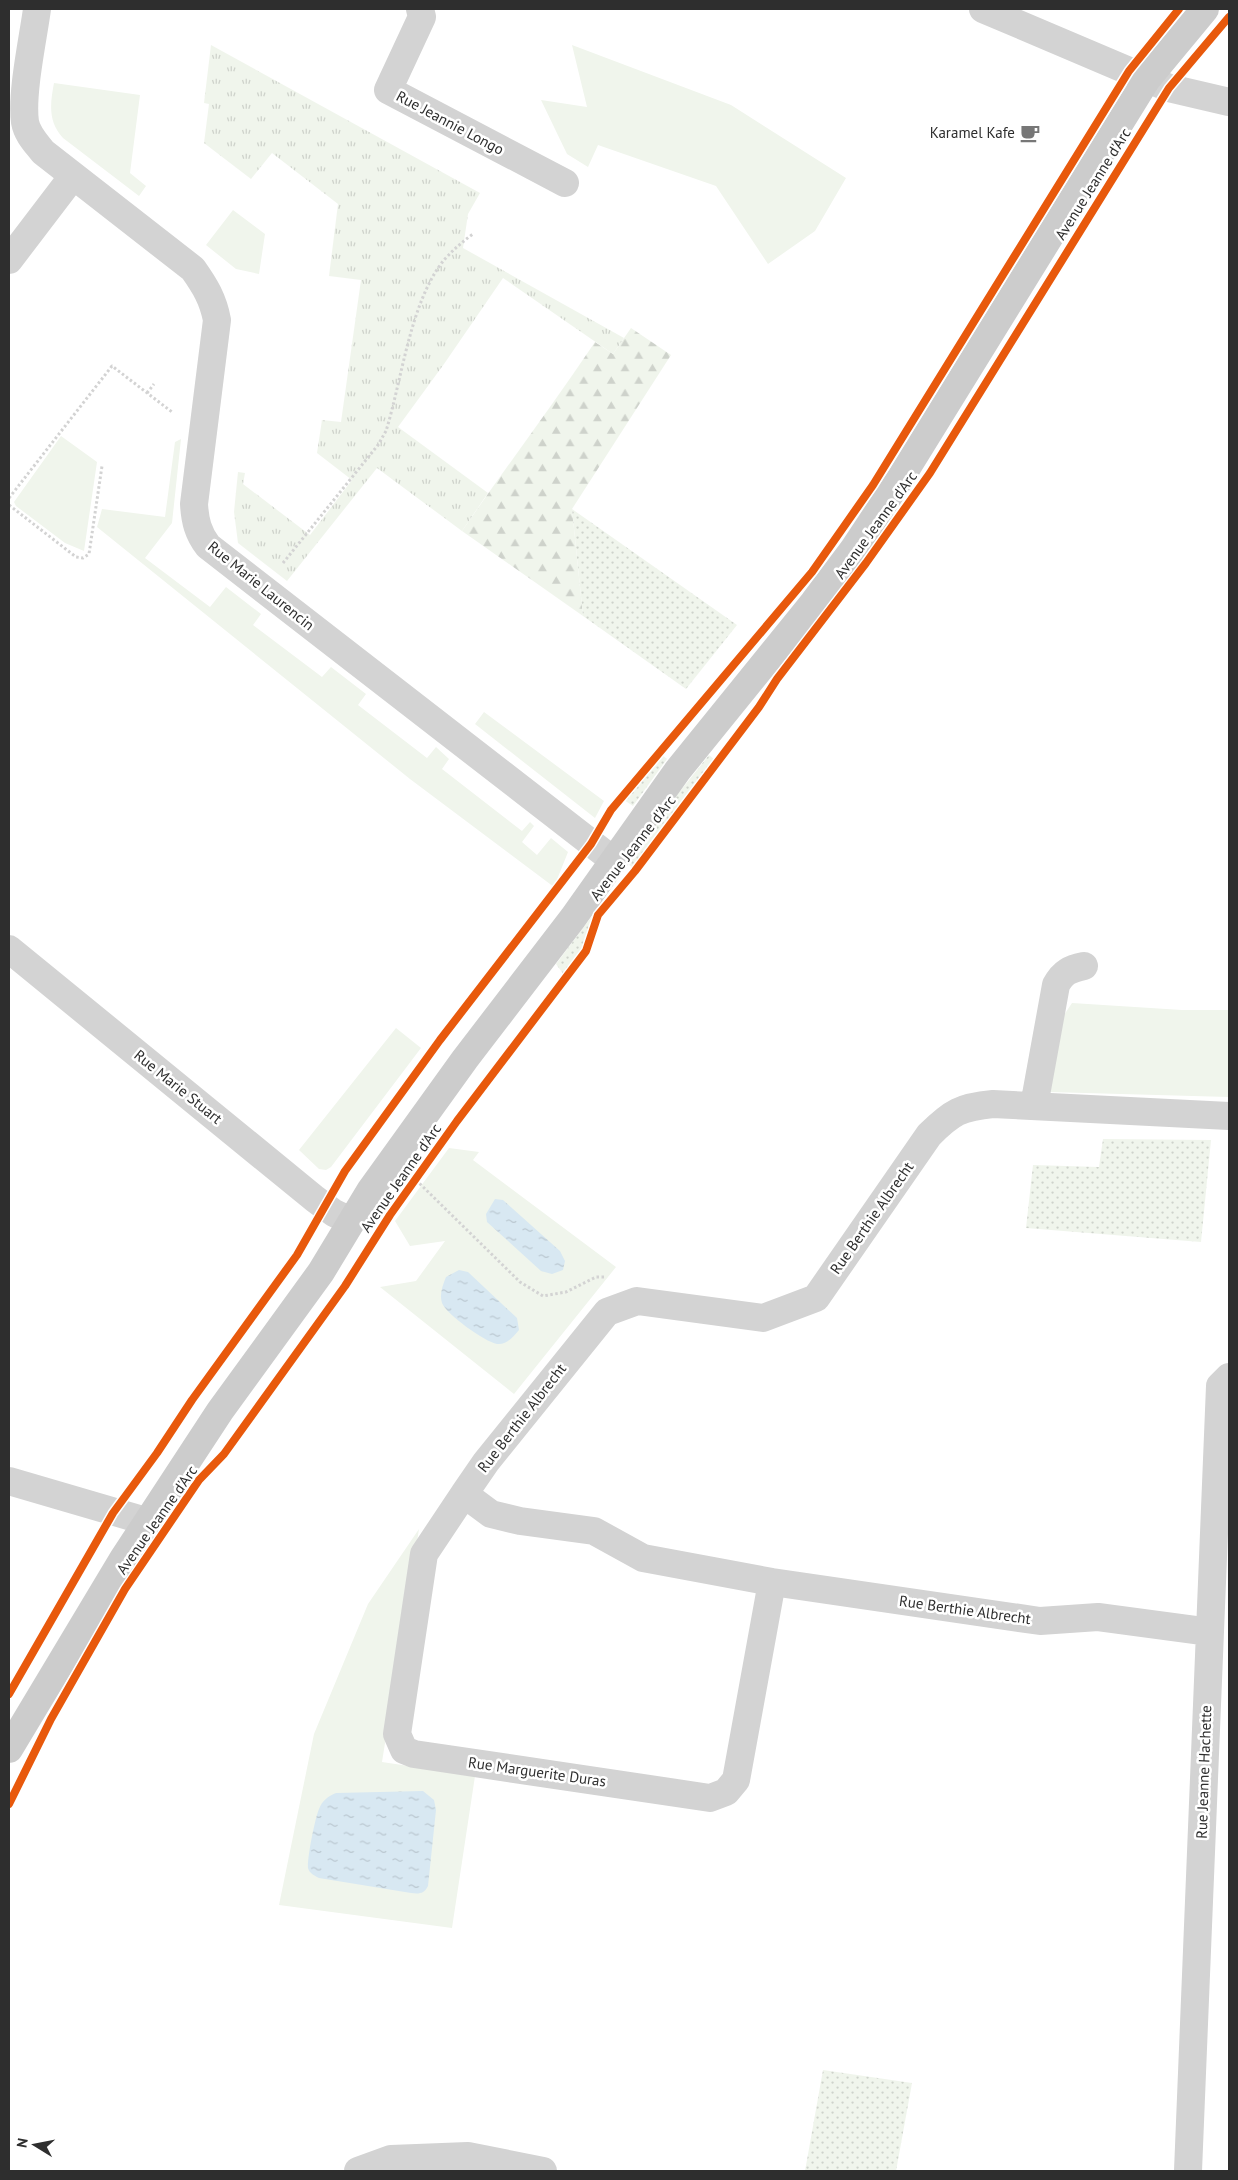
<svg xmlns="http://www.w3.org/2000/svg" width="1238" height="2180" viewBox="0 0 1238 2180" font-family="'PT Sans',sans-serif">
  <defs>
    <pattern id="forest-firs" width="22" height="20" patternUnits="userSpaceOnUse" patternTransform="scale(1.25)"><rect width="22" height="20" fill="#f0f5ec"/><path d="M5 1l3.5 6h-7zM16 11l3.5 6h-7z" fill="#ced2cb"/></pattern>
    <pattern id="park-tufts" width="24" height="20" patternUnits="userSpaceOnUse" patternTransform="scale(1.25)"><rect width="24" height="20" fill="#f0f5ec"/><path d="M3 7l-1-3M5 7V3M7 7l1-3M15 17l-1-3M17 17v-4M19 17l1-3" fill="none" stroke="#ced2cb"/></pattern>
    <pattern id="garden-dots" width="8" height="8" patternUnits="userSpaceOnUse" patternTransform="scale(1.25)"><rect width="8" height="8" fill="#f0f5ec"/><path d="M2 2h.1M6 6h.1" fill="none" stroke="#ced2cb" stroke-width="1.8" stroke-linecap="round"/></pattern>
    <pattern id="water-ripples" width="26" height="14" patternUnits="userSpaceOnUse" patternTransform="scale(1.25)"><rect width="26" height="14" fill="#d8e8f2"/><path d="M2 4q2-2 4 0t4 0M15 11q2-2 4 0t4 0" fill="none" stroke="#bac7d0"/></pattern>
  </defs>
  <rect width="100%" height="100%" fill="#fff"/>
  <path fill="#f0f5ec" d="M 572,45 L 731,105 L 846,178 L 815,231 L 768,264 L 716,186 L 598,145 L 588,167 L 567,154 L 541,100 L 587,107 Z
    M 54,83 L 140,95 L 130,173 L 146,186 L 139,196 L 63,138 C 48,122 50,104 54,83 Z
    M 233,210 L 265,234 L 259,274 L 236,269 L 206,245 Z
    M 61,436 L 97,462 L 84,551 L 65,543 L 16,506 L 14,502 Z
    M 181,439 L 172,523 L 145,558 L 210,607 L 226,587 L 261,614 L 253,625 L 322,677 L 331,667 L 366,694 L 358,705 L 427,758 L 436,747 L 449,759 L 442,769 L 522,831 L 530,822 L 534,826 L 522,842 L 537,855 L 551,838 L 568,852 L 554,887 L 410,779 L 97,527 L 102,509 L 165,517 L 175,442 Z
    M 484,712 L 604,801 L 595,818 L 475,724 Z
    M 1072,1003 L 1182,1010 L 1229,1010 L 1229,1097 L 1049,1092 L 1064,1015 Z
    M 396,1028 L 421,1048 L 331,1167 L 326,1170 L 319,1169 L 299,1150 Z
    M 449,1148 L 479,1152 L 473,1160 L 616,1267 L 514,1394 L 380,1287 L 416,1281 L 445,1241 L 410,1246 L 395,1221 Z
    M 419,1529 L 382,1762 L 475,1776 L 452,1928 L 279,1905 L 314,1734 L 368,1604 Z"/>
  <path fill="url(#forest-firs)" d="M 631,328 L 671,355 L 572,509 L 583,616 L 462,531 C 506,467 552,406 595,342 L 613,354 Z"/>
  <path fill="url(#park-tufts)" d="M 211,45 L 480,193 L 468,214 L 463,248 L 624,338 L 613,354 L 503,278 L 444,364 L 398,427 L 488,493 L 462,531 L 377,468 L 287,581 L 238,543 L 234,512 L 238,472 L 245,473 L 243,484 L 310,535 L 352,480 L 317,453 L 322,420 L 341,422 L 361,280 L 329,276 L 338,204 L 272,153 L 251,179 L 204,143 L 209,104 L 204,103 Z"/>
  <path fill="url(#garden-dots)" d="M 572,509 L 737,625 L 686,689 L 583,616 Z
    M 661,754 L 667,759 L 633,806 L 624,800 Z
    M 709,755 L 715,760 L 633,868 L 628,864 L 677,795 Z
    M 592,916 L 593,918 L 583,950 L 564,975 L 556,964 Z
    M 1103,1139 L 1211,1140 L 1201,1242 L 1026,1228 L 1033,1165 L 1099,1167 Z
    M 823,2070 L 912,2083 L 896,2171 L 805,2171 Z"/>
  <path fill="url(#water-ripples)" d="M 495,1199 L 503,1200 L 560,1251 L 565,1261 L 563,1270 L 552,1274 L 541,1271 L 487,1222 L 486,1214 Z
    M 459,1270 L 468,1272 L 517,1318 L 519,1330 C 513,1337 507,1345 497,1344 C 485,1342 446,1314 442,1303 C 439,1294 443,1285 446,1277 Z
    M 423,1791 L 434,1800 L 436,1810 L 428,1886 C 424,1894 419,1894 411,1893 L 319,1878 C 315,1876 309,1873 308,1868 C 307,1859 315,1818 319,1809 C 322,1801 328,1796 336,1793 Z"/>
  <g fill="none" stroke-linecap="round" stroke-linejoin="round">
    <path stroke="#d3d3d3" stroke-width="3" stroke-dasharray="2.5 2.5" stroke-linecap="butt" d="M 147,393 L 154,384
      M 9,498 L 112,366 L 172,412
      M 9,505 L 76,557 L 83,558 L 89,554 L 102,466
      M 283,563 L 378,445 L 386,431 C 402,380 410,302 444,260 C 453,250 462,242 473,234
      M 416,1180 L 520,1282 L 543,1296 L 566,1292 L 596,1277 L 604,1277"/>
    <path stroke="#d3d3d3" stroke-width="28" d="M 37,9 C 33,39 21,93 25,122 C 27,134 36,143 43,152 L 193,269 C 205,286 213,299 217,320 L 194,504 C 195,521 198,533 208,546 L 613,860
      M 420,9 L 422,17 L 388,90 L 565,183
      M 983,9 L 1169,88 L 1229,102
      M 9,260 L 73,176
      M 9,949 L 315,1199 L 334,1213 L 351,1221
      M 1034,1106 L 1056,985 C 1063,972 1070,969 1084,966
      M 9,1481 L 149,1522
      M 464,1494 L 424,1554 L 397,1734 L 404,1750 L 414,1754 L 710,1798 L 726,1792 L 736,1780 L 772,1582
      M 1210,1632 L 1098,1617 L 1040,1621 L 772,1582 L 643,1558 L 594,1531 L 520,1521 L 491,1514 L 464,1494 L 486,1462 L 607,1312 L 637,1301 L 763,1318 L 816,1298 L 929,1135 C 952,1112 961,1107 993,1104 L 1229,1116
      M 358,2171 L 391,2159 L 468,2156 L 543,2171
      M 1188,2171 L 1220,1386 L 1229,1377"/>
    <path stroke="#ccc" stroke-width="28" d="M 9,1749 L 123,1559 L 220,1411 L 321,1272 L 370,1191 L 465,1059 L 573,918 L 678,770 L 814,602 L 853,550 L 900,479 L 1147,79 L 1205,9"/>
    <defs>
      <path id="cycleway" d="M 9,1694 L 113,1513 L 157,1453 L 192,1400 L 297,1255 L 345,1171 L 440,1040 L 591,844 L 611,810 L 812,572 L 845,525 L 873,485 L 1129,71 L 1179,9
        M 9,1804 L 51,1719 L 125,1589 L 199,1480 L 224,1454 L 345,1286 L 390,1215 L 457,1121 L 586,951 L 598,915 L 635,871 L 759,707 L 777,679 L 866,563 L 930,473 L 1169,88 L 1229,17"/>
    </defs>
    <use href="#cycleway" stroke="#fff" stroke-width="11"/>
    <use href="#cycleway" stroke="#e8590c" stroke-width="8"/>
  </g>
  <defs>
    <symbol id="cafe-bare" viewBox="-9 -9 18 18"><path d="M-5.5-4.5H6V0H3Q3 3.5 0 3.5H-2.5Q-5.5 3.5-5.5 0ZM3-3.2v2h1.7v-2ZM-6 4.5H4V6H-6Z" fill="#777" stroke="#fff" stroke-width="2.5" paint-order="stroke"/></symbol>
  </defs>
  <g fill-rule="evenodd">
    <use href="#cafe-bare" x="1016" y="119" width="28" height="28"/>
  </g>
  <g text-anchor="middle" stroke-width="5" stroke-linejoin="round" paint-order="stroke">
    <g font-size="15" fill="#2e2e2e" stroke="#fff">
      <text transform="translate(450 123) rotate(28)" y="5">Rue Jeannie Longo</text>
      <text transform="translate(1093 184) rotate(-58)" y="5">Avenue Jeanne d'Arc</text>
      <text transform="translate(876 525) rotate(-54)" y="5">Avenue Jeanne d'Arc</text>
      <text transform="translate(261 586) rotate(39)" y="5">Rue Marie Laurencin</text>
      <text transform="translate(633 848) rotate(-52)" y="5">Avenue Jeanne d'Arc</text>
      <text transform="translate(178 1087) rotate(39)" y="5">Rue Marie Stuart</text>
      <text transform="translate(401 1178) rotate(-55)" y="5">Avenue Jeanne d'Arc</text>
      <text transform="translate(872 1218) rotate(-55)" y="5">Rue Berthie Albrecht</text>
      <text transform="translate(522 1418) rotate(-52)" y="5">Rue Berthie Albrecht</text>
      <text transform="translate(157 1520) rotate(-55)" y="5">Avenue Jeanne d'Arc</text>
      <text transform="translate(965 1610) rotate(8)" y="5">Rue Berthie Albrecht</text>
      <text transform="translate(537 1772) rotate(8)" y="5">Rue Marguerite Duras</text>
      <text transform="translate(1204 1772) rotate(-88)" y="5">Rue Jeanne Hachette</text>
    </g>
    <g font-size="15" fill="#2e2e2e" stroke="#fff" text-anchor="end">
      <text x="1015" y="138">Karamel Kafe</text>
    </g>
  </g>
  <rect width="1238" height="2180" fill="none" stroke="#2e2e2e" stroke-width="20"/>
  <g transform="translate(35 2145) rotate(280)" stroke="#ffffff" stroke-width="4" paint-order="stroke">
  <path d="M0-4L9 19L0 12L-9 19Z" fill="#2e2e2e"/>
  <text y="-8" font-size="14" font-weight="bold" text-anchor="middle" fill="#2e2e2e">N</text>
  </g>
</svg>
